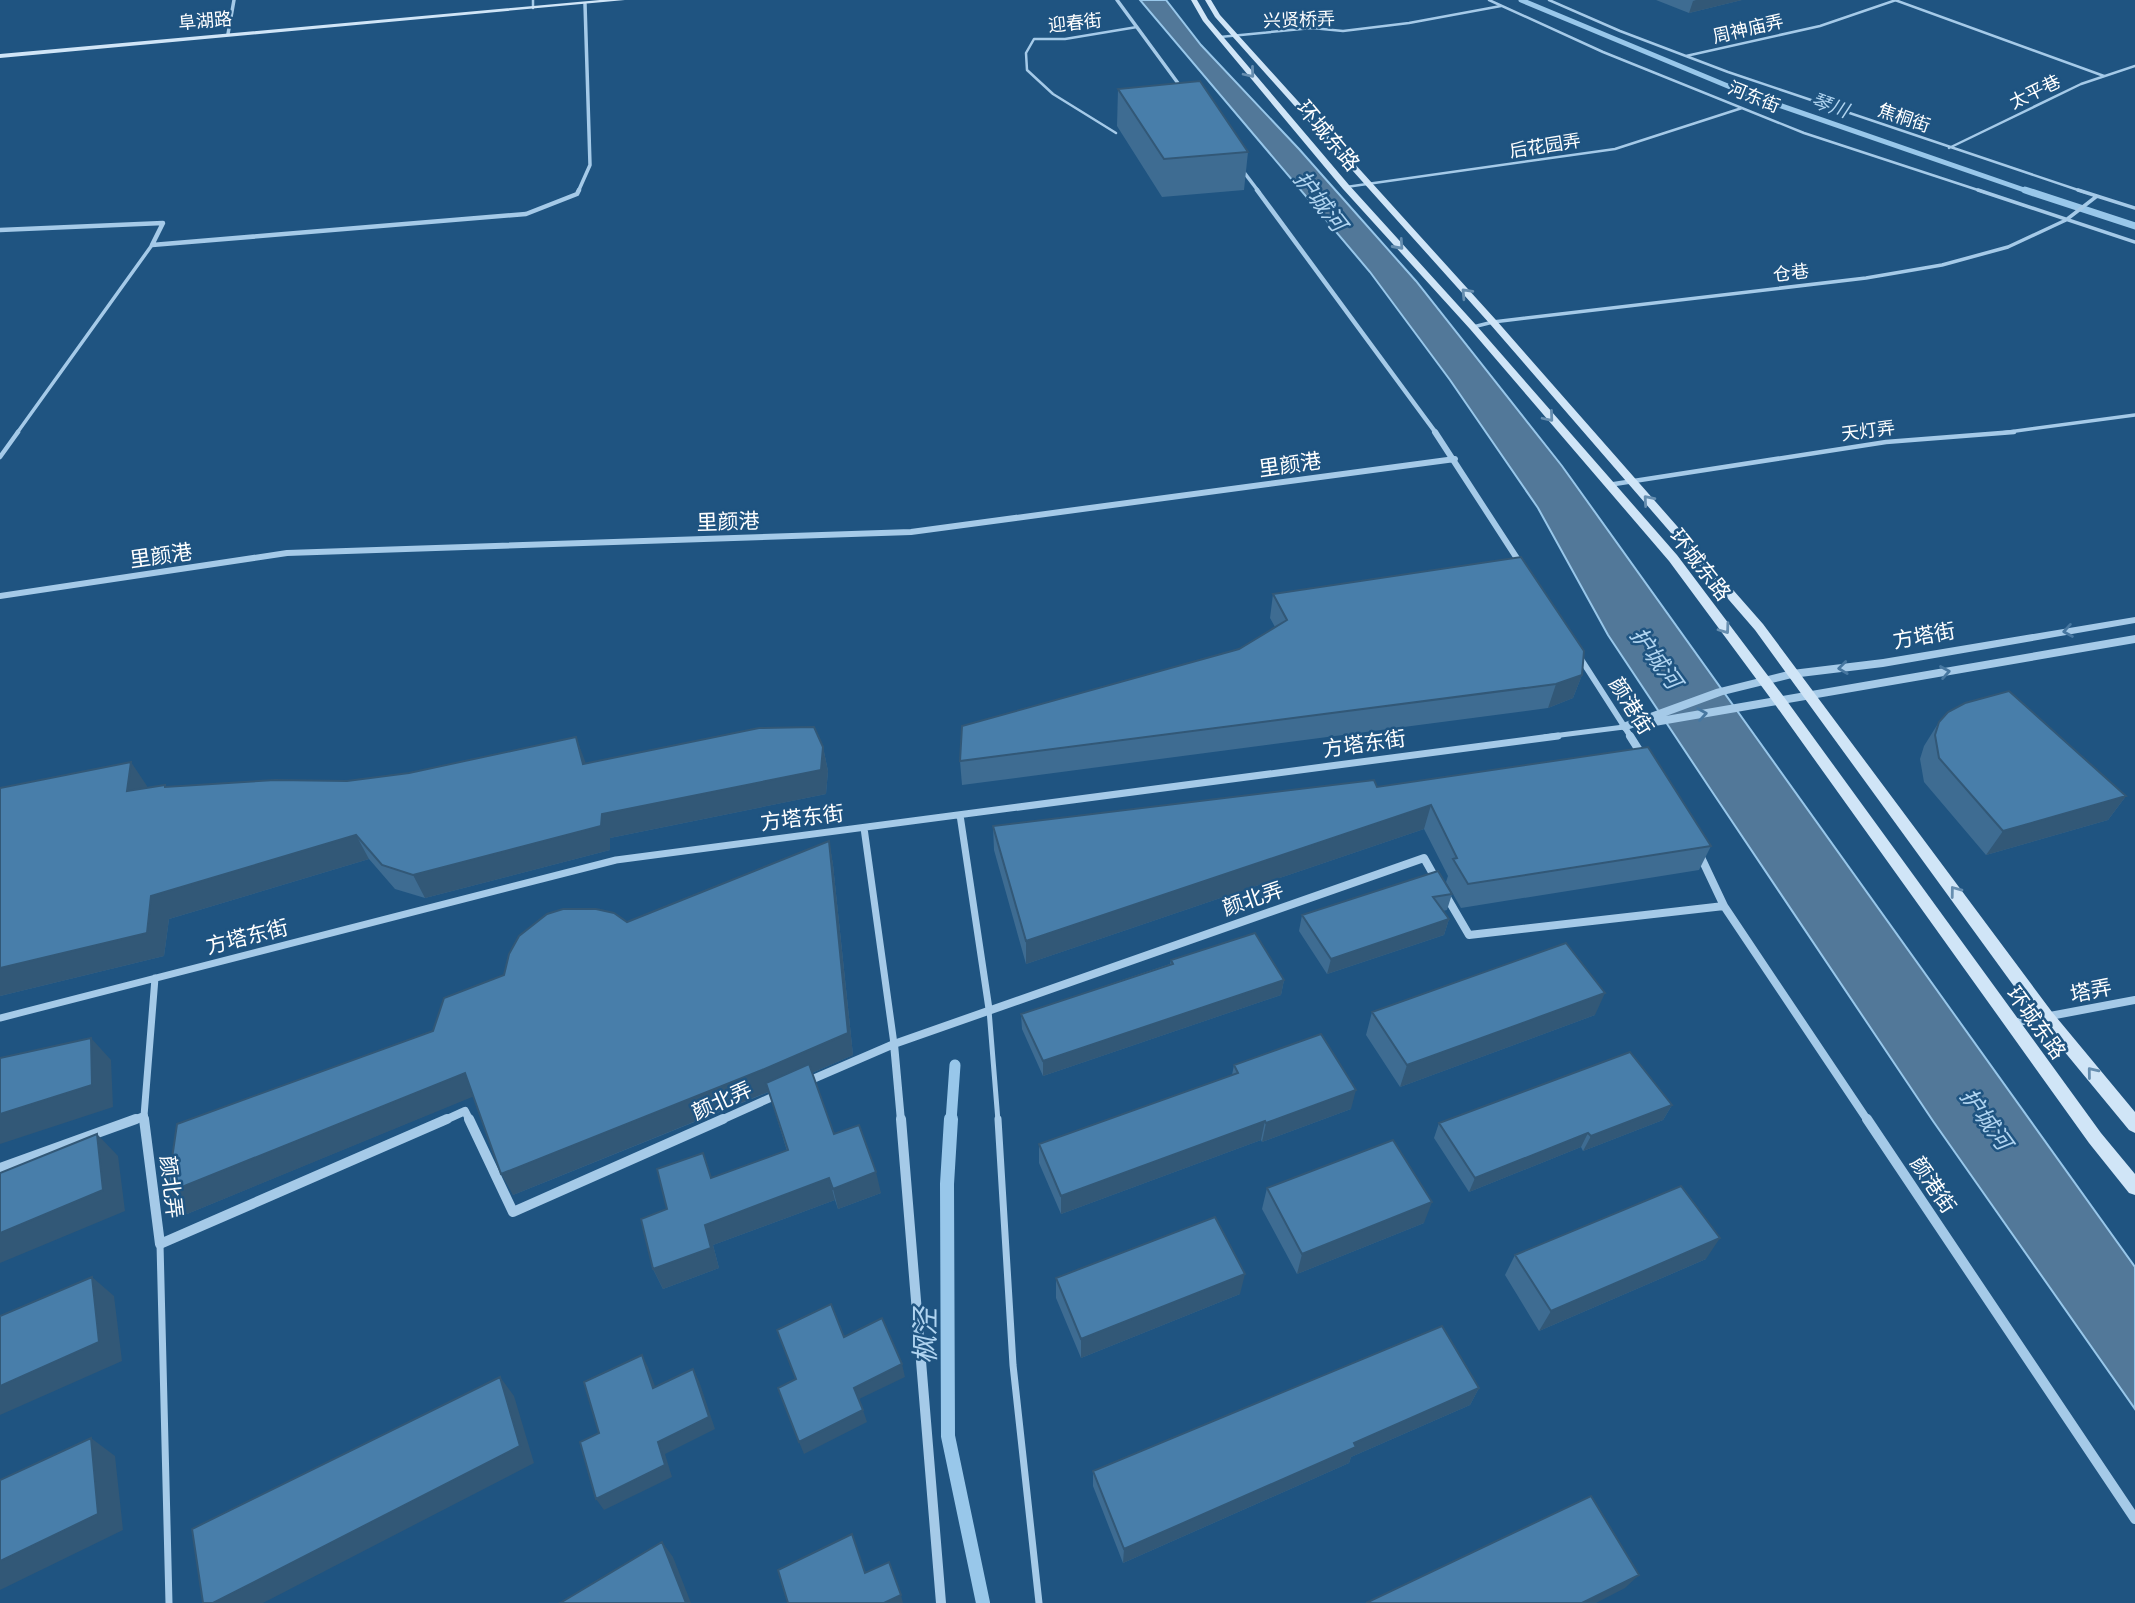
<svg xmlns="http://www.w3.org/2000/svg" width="2135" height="1603" viewBox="0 0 2135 1603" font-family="Cabin,'Noto Sans SC',sans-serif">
  <rect width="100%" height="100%" fill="#1f5481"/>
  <path fill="#527899" stroke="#98c7ea" stroke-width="2" d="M 1140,0 L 1166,0 L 1201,45 L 1299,149 L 1416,281 L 1562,466 L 2135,1267 L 2135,1409 L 1933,1121 L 1711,790 L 1608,635 L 1538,508 L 1450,380 L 1370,272 Z"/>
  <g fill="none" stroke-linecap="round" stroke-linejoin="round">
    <path stroke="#98c7ea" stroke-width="5" d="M 1521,0 L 1747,94 L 2030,192"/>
    <path stroke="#98c7ea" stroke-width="7" d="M 2025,190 L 2135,226"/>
    <path stroke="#98c7ea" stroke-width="11" d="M 951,1121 L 955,1065"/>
    <path stroke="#98c7ea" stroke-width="14" d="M 951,1119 L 947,1184 L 948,1436 L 983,1603"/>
    <path stroke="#a5cae8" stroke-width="2.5" d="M 533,0 L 533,8
      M 1489,0 L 1603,52 L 1804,133 L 1984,192
      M 1549,0 L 1620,31 L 1728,72 L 2084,192
      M 1895,0 L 2104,76
      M 1220,37 L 1312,28 L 1343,31 L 1409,23 L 1501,6
      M 1686,56 L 1820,26 L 1896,0
      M 1116,133 L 1053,94 L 1027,70 L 1026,53 L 1034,39 L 1065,39 L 1137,27
      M 1949,148 L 2081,84 L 2135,66
      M 1346,187 L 1615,149 L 1742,108"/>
    <path stroke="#a5cae8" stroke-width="3.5" d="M 1978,190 L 2135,242
      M 2078,190 L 2135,208
      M 1473,327 L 1493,322 L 1866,278 L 1942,265 L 2008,247 L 2066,220 L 2097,196
      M 17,433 L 152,245
      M 2001,433 L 2135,415"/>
    <path stroke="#a5cae8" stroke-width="4.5" d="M 0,457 L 18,432
      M 1608,485 L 1886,442 L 2014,432"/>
    <path stroke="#a5cae8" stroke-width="5" d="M 989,1010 L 998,1121"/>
    <path stroke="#a5cae8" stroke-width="7" d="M 998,1119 L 1013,1365 L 1039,1603
      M 160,1244 L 169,1603"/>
    <path stroke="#a5cae8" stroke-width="5" d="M 1545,737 L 1624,727"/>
    <path stroke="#a5cae8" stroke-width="7" d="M 960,815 L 989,1009
      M 864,828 L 894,1044
      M 0,1018 L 616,860 L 1558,736
      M 144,1116 L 155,978"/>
    <path stroke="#a5cae8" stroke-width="3.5" d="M 1117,0 L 1183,90
      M 228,34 L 234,0
      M 1240,167 L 1259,192
      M 578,192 L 590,165 L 585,4"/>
    <path stroke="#a5cae8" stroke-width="4.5" d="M 1257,190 L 1436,433
      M 0,230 L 163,223 L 152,245 L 526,214 L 577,194 L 579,190"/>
    <path stroke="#a5cae8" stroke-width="6" d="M 1435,432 L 1520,563
      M 0,596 L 287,553 L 911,532 L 1455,459
      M 1579,656 L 1631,737"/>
    <path stroke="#a5cae8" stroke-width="8" d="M 1630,736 L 1642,755
      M 1699,853 L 1724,906 L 1868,1121
      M 1445,894 L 1469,935 L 1724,906
      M 2013,1023 L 2135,1000
      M 894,1044 L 901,1121
      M 806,1082 L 894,1044 L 1424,858 L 1437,881
      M 131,1121 L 144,1116 L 145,1121
      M 443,1121 L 465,1111 L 470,1121
      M 719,1121 L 779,1094"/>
    <path stroke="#a5cae8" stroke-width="10" d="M 144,1119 L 160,1244 L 447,1119
      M 469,1119 L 513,1212 L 723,1119
      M 901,1119 L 941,1603
      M 1867,1119 L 2135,1519
      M 0,1168 L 136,1119"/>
    <path fill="#a5cae8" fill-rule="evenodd" d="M 2135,617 L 2135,623 L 1883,667 L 1792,678 L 1723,695 L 1666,716 L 2135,635 L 2135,643 L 1655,726 L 1649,722 L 1624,731 L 1618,727 L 1620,724 L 1716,689 L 1792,670 L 1883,659 Z"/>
    <path fill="#d0e5f7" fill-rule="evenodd" d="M 600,0 L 625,0 L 0,58 L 0,54 Z
      M 1191,0 L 1197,0 L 1208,19 L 1349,185 L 1476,325 L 1677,555 L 1784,697 L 2101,1133 L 2135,1174 L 2135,1195 L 2129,1193 L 2089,1143 L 1774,703 L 1669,561 L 1470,329 L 1343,189 L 1203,21 Z
      M 1205,0 L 1211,0 L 1220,15 L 1496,320 L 1763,624 L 2052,1012 L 2135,1112 L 2135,1133 L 2129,1130 L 2040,1022 L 1755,630 L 1490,324 L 1215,17 Z"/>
  </g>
  <path fill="#3e6c92" d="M 1656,0 L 1742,0 L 1689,13 Z
    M 1118,89 L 1248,152 L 1244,190 L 1162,197 L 1117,126 Z
    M 1273,594 L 1582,675 L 1573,698 L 1548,708 L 962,785 L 960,761 L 1239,649 L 1275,627 L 1270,618 Z
    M 1939,722 L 2126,796 L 2108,820 L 1986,855 L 1924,782 L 1920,759 L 1924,746 Z
    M 823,747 L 828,771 L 826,794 L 610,838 L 610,850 L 425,898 L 395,889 L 369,859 L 169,919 L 164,956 L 0,996 L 0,788 L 147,786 L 147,788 L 165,785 L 167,787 L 347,781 Z
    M 1377,787 L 1711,846 L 1699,870 L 1461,908 L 1446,882 L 1448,876 L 1424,829 L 1026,964 L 994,850 L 993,826 Z
    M 829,841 L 833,865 L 853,1055 L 812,1073 L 834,1134 L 881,1193 L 838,1209 L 835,1200 L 713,1245 L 719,1268 L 663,1289 L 653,1269 L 667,1209 L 712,1178 L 787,1151 L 769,1092 L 513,1195 L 473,1096 L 187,1214 L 167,1193 L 433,1031 L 504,975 L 627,922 Z
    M 1452,894 L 1447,910 L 1443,911 L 1449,919 L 1444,935 L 1327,974 L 1299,931 L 1302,915 Z
    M 1171,960 L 1284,980 L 1281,995 L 1043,1076 L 1022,1029 L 1021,1014 L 1170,964 Z
    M 1372,1012 L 1595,1015 L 1400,1087 L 1366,1035 Z
    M 1234,1065 L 1351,1109 L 1262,1142 L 1261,1140 L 1061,1214 L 1039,1163 L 1039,1144 L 1232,1075 Z
    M 1672,1105 L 1663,1120 L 1583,1151 L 1581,1147 L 1469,1192 L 1434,1138 L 1439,1123 Z
    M 1267,1188 L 1424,1223 L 1297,1274 L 1262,1209 Z
    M 1515,1255 L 1706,1259 L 1539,1331 L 1505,1275 Z
    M 1056,1278 L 1240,1294 L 1081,1358 L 1056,1298 Z
    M 1479,1388 L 1470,1405 L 1351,1457 L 1349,1463 L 1123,1563 L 1093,1486 L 1093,1471 Z"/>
  <path fill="#325877" d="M 1696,0 L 1742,0 L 1689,13 L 1693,1 Z
    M 1582,675 L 1573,698 L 1548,708 L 1556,684 Z
    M 576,737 L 585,761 L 592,788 L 583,764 Z
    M 823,747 L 828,771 L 826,794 L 610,838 L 610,850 L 425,898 L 413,875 L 602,814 Z
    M 131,762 L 147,786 L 143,815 L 127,791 Z
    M 2126,796 L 2108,820 L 1986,855 L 2003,831 Z
    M 1431,805 L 1424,829 L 1026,964 L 1026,941 Z
    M 356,835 L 369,859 L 169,919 L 164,956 L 0,996 L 0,968 L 151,896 Z
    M 829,841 L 833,865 L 853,1055 L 768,1092 L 513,1195 L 501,1174 Z
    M 1449,919 L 1444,935 L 1327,974 L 1331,959 Z
    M 1284,980 L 1281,995 L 1043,1076 L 1043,1061 Z
    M 1605,993 L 1595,1015 L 1400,1087 L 1407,1065 Z
    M 91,1038 L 111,1060 L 113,1107 L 0,1144 L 0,1114 Z
    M 465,1073 L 477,1095 L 187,1214 L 167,1193 Z
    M 1356,1090 L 1351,1109 L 1262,1142 L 1266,1123 Z
    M 1672,1105 L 1663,1120 L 1583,1151 L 1591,1136 Z
    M 1265,1121 L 1261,1140 L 1061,1214 L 1061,1196 Z
    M 1588,1133 L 1581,1147 L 1469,1192 L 1475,1178 Z
    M 97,1134 L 118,1156 L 125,1211 L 0,1263 L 0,1233 Z
    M 876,1172 L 881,1193 L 838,1209 L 833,1189 Z
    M 829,1178 L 835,1200 L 713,1245 L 719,1268 L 663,1289 L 653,1269 L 705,1225 Z
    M 1432,1202 L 1424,1223 L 1297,1274 L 1302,1254 Z
    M 1720,1238 L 1706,1259 L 1539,1331 L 1551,1311 Z
    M 1245,1274 L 1240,1294 L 1081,1358 L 1081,1339 Z
    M 92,1277 L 114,1296 L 122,1361 L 0,1415 L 0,1386 Z
    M 642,1355 L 648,1367 L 660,1400 L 653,1388 Z
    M 902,1364 L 905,1377 L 857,1400 L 854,1388 Z
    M 693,1369 L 699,1381 L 715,1429 L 665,1454 L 672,1477 L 604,1510 L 596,1499 Z
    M 500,1377 L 514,1396 L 534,1463 L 263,1603 L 213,1603 Z
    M 1479,1388 L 1470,1405 L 1351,1457 L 1349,1463 L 1123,1563 L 1124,1549 L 1354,1443 Z
    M 863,1410 L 867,1422 L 804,1454 L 799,1442 Z
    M 91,1438 L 115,1456 L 123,1530 L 0,1590 L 0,1561 Z
    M 662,1542 L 673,1557 L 691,1603 L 686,1603 Z
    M 1639,1575 L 1625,1588 L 1596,1603 L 1582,1603 Z
    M 901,1595 L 903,1603 L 884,1603 Z"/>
  <path fill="#487eaa" stroke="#325877" stroke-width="2" d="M 1200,81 L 1248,152 L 1164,159 L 1118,89 Z
    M 1521,557 L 1584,651 L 1582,675 L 1556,684 L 960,761 L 962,726 L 1239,649 L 1287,620 L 1273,594 Z
    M 2009,691 L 2126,796 L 2003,831 L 1939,758 L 1935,735 L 1939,722 L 1948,712 L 1965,703 Z
    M 814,727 L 823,747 L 821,770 L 602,814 L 601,826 L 413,875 L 382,865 L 356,835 L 151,896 L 147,933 L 0,968 L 0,788 L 131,762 L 127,791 L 165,785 L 165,787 L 275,780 L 347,781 L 409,773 L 576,737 L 583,764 L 759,728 Z
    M 1648,747 L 1711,846 L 1468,884 L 1453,859 L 1457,858 L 1431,805 L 1026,941 L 993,826 L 1374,780 L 1377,787 Z
    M 829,841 L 848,1033 L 762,1070 L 501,1174 L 465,1073 L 167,1193 L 177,1124 L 433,1031 L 444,998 L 504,975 L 509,954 L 519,936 L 547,914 L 563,909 L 596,909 L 614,913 L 627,922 Z
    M 1438,871 L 1452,894 L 1433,897 L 1449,919 L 1331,959 L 1302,915 Z
    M 1255,933 L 1284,980 L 1043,1061 L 1021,1014 L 1173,964 L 1171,960 Z
    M 1566,943 L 1605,993 L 1407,1065 L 1372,1012 Z
    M 1321,1034 L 1356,1090 L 1266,1123 L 1265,1121 L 1061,1196 L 1039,1144 L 1238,1073 L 1234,1065 Z
    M 91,1038 L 92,1085 L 0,1114 L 0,1058 Z
    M 1630,1052 L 1672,1105 L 1591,1136 L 1588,1133 L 1475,1178 L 1439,1123 Z
    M 809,1064 L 834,1134 L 859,1125 L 876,1172 L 833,1189 L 829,1178 L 705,1225 L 711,1248 L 653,1269 L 641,1219 L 667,1209 L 657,1169 L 703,1153 L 711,1178 L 788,1150 L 766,1083 Z
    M 97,1134 L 103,1190 L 0,1233 L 0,1173 Z
    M 1393,1140 L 1432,1202 L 1302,1254 L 1267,1188 Z
    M 1681,1186 L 1720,1238 L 1551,1311 L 1515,1255 Z
    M 1215,1217 L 1245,1274 L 1081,1339 L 1056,1278 Z
    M 92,1277 L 99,1342 L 0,1386 L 0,1316 Z
    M 831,1304 L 844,1337 L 882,1318 L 902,1364 L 854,1388 L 863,1410 L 799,1442 L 778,1388 L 796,1379 L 777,1330 Z
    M 1442,1326 L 1479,1388 L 1354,1443 L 1356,1447 L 1124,1549 L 1093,1471 Z
    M 642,1355 L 653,1388 L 693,1369 L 709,1417 L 658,1442 L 665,1465 L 596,1499 L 580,1442 L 599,1433 L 584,1382 Z
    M 500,1377 L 520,1446 L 213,1603 L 203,1603 L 192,1529 Z
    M 91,1438 L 98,1514 L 0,1561 L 0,1480 Z
    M 1591,1496 L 1639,1575 L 1582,1603 L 1366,1603 Z
    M 852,1534 L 865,1573 L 889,1562 L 901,1595 L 884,1603 L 788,1603 L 778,1570 Z
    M 662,1542 L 686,1603 L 560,1603 Z"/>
  <defs><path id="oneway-chevron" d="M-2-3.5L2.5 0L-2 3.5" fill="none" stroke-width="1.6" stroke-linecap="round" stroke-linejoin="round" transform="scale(1.75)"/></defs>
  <g stroke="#668eb0">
    <use href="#oneway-chevron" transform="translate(1250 73) rotate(50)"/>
    <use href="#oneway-chevron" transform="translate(1399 245) rotate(48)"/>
    <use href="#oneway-chevron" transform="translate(1466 293) rotate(-133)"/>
    <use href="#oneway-chevron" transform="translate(1549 417) rotate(50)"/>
    <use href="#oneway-chevron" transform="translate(1648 500) rotate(-131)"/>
    <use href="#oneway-chevron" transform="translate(1725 629) rotate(54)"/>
    <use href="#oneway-chevron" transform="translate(1955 891) rotate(-127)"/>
    <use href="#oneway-chevron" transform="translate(2092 1072) rotate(-129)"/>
  </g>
  <g stroke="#4777a0">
    <use href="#oneway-chevron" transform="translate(2068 631) rotate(170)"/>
    <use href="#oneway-chevron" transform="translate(1843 668) rotate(173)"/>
    <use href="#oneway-chevron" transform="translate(1945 672) rotate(-10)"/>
    <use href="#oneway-chevron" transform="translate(1702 714) rotate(-9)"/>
  </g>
  <g text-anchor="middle" stroke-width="5" stroke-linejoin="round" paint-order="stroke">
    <g font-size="18" fill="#fff" stroke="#1f5481">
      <text transform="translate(1299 20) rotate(-2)" y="6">兴贤桥弄</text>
      <text transform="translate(205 21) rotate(-5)" y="6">阜湖路</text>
      <text transform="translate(1075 23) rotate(-6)" y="6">迎春街</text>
      <text transform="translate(1748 29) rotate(-13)" y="6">周神庙弄</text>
      <text transform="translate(2035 92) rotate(-26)" y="6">太平巷</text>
      <text transform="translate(1754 97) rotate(22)" y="6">河东街</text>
      <text transform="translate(1904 118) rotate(19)" y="6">焦桐街</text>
      <text transform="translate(1545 146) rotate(-9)" y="6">后花园弄</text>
      <text transform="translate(1791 273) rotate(-7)" y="6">仓巷</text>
      <text transform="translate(1868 431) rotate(-7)" y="6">天灯弄</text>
    </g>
    <g font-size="19" font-style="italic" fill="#b0d4f0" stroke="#1f5481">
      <text transform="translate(1830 105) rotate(19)" y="7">琴川</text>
    </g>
    <g font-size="21" fill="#fff" stroke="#1f5481">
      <text transform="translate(1328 136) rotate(50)" y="7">环城东路</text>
      <text transform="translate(1290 465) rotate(-8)" y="7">里颜港</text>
      <text transform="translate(728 522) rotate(-2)" y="7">里颜港</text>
      <text transform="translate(161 556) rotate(-8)" y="7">里颜港</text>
      <text transform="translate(1700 565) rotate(52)" y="7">环城东路</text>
      <text transform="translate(1924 636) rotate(-10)" y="7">方塔街</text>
      <text transform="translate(1631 706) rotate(58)" y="7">颜港街</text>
      <text transform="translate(1364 744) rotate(-8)" y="7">方塔东街</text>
      <text transform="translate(802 818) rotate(-7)" y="7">方塔东街</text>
      <text transform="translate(1253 899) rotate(-19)" y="7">颜北弄</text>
      <text transform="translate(247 937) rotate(-14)" y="7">方塔东街</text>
      <text transform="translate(2091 991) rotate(-11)" y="7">塔弄</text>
      <text transform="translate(2036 1023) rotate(54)" y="7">环城东路</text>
      <text transform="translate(722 1101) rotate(-24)" y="7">颜北弄</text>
      <text transform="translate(1933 1185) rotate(56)" y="7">颜港街</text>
      <text transform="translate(171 1187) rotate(83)" y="7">颜北弄</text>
    </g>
    <g font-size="23" font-style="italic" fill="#b0d4f0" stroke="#1f5481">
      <text transform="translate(1320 201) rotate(52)" y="8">护城河</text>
      <text transform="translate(1656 658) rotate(54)" y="8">护城河</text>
      <text transform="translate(1986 1119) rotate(54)" y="8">护城河</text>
    </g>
    <g font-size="28" font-style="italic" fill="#b0d4f0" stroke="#1f5481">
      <text transform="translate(925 1336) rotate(-90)" y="10">枫泾</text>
    </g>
  </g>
</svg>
